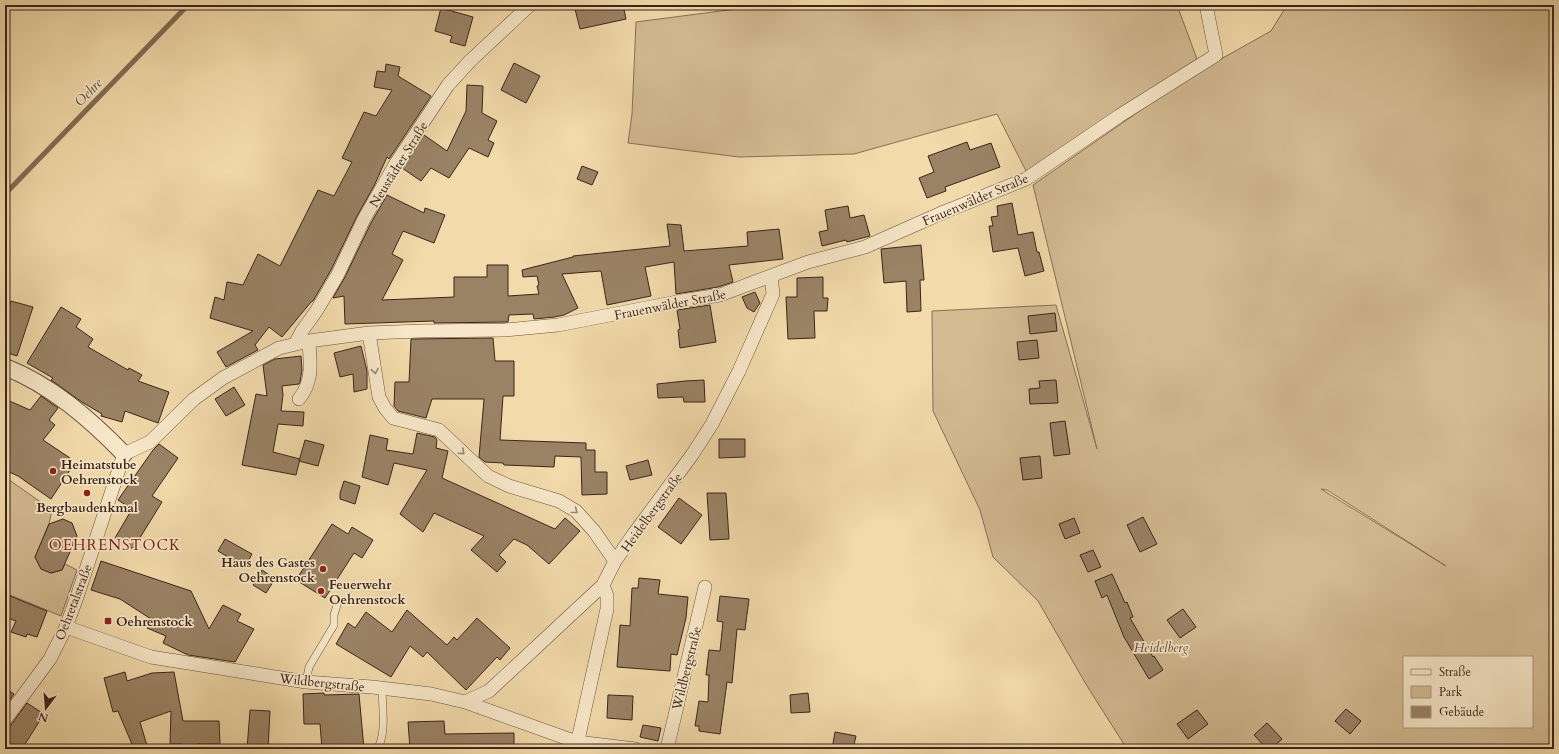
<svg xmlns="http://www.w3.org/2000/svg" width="1559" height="754" viewBox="0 0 1559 754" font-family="Cardo,serif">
  <rect width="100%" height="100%" fill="#f2daaa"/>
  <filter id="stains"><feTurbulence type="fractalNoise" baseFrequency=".005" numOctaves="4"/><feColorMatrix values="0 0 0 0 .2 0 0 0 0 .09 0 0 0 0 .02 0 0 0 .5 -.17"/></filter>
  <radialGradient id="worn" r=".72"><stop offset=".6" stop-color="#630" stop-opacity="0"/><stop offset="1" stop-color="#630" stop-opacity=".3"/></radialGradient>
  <path fill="#d3bb92" stroke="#867056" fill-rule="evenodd" d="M 789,5 L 1177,5 L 1197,59 L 1026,171 L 997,114 L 854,154 L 739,157 L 628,143 L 632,114 L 636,22 L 736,9 Z
    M 1287,5 L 1554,5 L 1554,749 L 1127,749 L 1087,686 L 1038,601 L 993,557 L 980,510 L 933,411 L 932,311 L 1056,305 L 1097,449 L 1033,185 L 1187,78 L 1271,31 ZM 1321,489 L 1327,490 L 1446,566 ZM 1404,657 L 1532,657 L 1532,727 L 1404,727 Z
    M 5,477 L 52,510 L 49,524 L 35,557 L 41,569 L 51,573 L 62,570 L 65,564 L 77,570 L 61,616 L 5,593 Z"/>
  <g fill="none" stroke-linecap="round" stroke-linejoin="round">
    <path stroke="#836c53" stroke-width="5" d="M 5,196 L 7,192 L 188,5"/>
  </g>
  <path fill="#9a8365" stroke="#3a251b" d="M 574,5 L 623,5 L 626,19 L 580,29 Z
    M 441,8 L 473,17 L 465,46 L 450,42 L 452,36 L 435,31 Z
    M 514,63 L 540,76 L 526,103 L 501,90 Z
    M 386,64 L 400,67 L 398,76 L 431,96 L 389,159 L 387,157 L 374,186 L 357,216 L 331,270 L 313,301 L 311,302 L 282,337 L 269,327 L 255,345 L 258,350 L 226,367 L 217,352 L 253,331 L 210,318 L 215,297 L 224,300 L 227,282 L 243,285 L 258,254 L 280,266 L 318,190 L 334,196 L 352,162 L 342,158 L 364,112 L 376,116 L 392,90 L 374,87 L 377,71 L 385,72 Z
    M 467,85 L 483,86 L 482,113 L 497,121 L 488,140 L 494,143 L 488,157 L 469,148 L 449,178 L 431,168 L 421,181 L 402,168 L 424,135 L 447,151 L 466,111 Z
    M 967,142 L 970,150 L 991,143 L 1000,167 L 945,187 L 946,191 L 927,198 L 919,178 L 934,172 L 928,156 Z
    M 582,166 L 598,172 L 592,185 L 577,179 Z
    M 387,195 L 424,213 L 425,208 L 445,215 L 434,243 L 403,231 L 392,254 L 403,260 L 382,300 L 454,297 L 454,277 L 487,277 L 487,265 L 508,265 L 508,296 L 539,294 L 537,286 L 539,285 L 537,276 L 523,277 L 522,270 L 573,257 L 573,256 L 670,246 L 667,224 L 681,225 L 684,251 L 748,246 L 747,232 L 779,229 L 783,259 L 729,265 L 733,282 L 718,287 L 676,294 L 674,262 L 645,267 L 651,296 L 607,305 L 601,271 L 562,274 L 578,308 L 564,315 L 554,317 L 534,319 L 533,314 L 509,315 L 508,322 L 434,323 L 434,321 L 345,324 L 344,296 L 333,298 L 345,277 L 371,223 Z
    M 1012,203 L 1018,235 L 1033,232 L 1037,252 L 1039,252 L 1044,271 L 1025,276 L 1018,248 L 993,252 L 989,226 L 993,226 L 991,217 L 998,216 L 997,206 Z
    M 848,206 L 850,218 L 864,215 L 870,236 L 847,242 L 846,240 L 822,246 L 819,232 L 828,230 L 825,210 Z
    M 921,245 L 924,280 L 920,280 L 921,311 L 907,312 L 906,281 L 884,283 L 881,249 Z
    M 823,277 L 823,298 L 828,298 L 827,311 L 814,311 L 815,338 L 788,339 L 786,297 L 797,297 L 797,278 Z
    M 755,292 L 760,303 L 754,312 L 747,308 L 742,297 Z
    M 11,301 L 33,307 L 17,356 L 5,352 L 5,321 Z
    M 710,305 L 716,342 L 680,348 L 678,330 L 680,329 L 677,310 Z
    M 61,307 L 81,319 L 76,327 L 93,339 L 88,347 L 128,370 L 129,368 L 142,375 L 138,381 L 169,392 L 158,423 L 125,411 L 122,422 L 101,416 L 102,414 L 82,402 L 51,380 L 53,378 L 27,363 Z
    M 1055,313 L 1057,331 L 1030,334 L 1028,316 Z
    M 493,338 L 495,361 L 514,361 L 514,396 L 503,396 L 500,440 L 586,443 L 586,450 L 595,450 L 595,472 L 607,472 L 607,494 L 582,495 L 581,457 L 555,456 L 554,467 L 504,465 L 503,463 L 485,462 L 479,457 L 484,399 L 432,399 L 426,418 L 398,411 L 394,406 L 395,382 L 409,382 L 411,339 Z
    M 1037,340 L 1039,358 L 1019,360 L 1017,342 Z
    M 361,346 L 367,371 L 367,389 L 354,392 L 353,374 L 340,377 L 334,353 Z
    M 301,356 L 302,370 L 300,382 L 299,384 L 282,386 L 283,395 L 281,411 L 304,412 L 303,426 L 278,424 L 273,452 L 300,459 L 296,475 L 242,465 L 256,394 L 267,396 L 263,365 L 275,359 Z
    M 704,380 L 705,402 L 684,402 L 683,397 L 658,398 L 657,384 L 685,381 Z
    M 1056,380 L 1058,403 L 1030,404 L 1029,389 L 1040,388 L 1039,381 Z
    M 234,387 L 245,405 L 226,416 L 215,399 Z
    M 41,396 L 58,408 L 49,420 L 55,425 L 43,440 L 70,458 L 66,463 L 72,467 L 51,499 L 18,476 L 5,470 L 5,399 L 30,410 Z
    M 1065,421 L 1070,454 L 1054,456 L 1050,423 Z
    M 417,433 L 435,437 L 437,440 L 436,448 L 448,451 L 442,478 L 555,529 L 565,518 L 580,531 L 549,564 L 527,545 L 514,539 L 499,555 L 506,562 L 497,572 L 471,550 L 484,536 L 434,513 L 423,532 L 400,514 L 427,470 L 394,463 L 388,485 L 362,477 L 370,435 L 388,439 L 386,450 L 413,454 Z
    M 719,439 L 745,439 L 745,457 L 719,458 Z
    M 305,440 L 324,445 L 318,466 L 299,461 Z
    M 159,444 L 178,458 L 152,496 L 162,502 L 133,549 L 115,538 L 132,509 L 118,500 L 153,450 Z
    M 1040,456 L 1042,478 L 1023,480 L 1020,458 Z
    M 648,460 L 652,475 L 630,480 L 626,466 Z
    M 344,481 L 360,486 L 355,504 L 340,499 L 340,493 Z
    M 707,493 L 726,493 L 729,539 L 710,540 Z
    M 679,498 L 702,515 L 681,544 L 658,527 Z
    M 1143,517 L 1157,544 L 1140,552 L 1127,525 Z
    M 1074,518 L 1080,533 L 1065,539 L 1059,524 Z
    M 63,519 L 72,523 L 77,536 L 62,570 L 51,573 L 41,569 L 35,557 L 49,524 Z
    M 332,524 L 348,534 L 352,527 L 373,540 L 362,558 L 354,553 L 325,598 L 296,580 Z
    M 225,539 L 252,554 L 245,567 L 218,551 Z
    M 1093,550 L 1101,567 L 1088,572 L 1080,555 Z
    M 101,561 L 191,591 L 209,629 L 223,605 L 241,614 L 237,621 L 254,629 L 235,662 L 188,655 L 163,643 L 166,636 L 147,628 L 151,619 L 120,599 L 91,590 Z
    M 262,570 L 275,579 L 266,593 L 253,585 Z
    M 1112,574 L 1125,603 L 1127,602 L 1133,617 L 1130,618 L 1153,657 L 1154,656 L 1163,670 L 1149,679 L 1124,637 L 1107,595 L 1102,598 L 1095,581 Z
    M 639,578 L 660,580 L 658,594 L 688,597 L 686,618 L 677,655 L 671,654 L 670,671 L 617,667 L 620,625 L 630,626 L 632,588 L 638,588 Z
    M 5,594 L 47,611 L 37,637 L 27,634 L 26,637 L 11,632 L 16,621 L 5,617 Z
    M 720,596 L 749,599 L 745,630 L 737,629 L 732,683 L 727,682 L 720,734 L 699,731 L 699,726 L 695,726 L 699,701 L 708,702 L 709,675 L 706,675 L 709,650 L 720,651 L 723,622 L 717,621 Z
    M 1183,609 L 1196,627 L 1180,638 L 1167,620 Z
    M 407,610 L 447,645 L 454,637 L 457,640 L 477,618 L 510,648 L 500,660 L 497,657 L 466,690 L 427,652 L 423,657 L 410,646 L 391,677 L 336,644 L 348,623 L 355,628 L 366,612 L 392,632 Z
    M 125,672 L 127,681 L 152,673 L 174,672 L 183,721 L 219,721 L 220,744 L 197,744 L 197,749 L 182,749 L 182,744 L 170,744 L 171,711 L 140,722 L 148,749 L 134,749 L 118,711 L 113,712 L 104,678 Z
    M 5,688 L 14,694 L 5,707 Z
    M 324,693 L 324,695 L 359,694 L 364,749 L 322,749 L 320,724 L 304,724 L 303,694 Z
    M 808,693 L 810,712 L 791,713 L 790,695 Z
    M 608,695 L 633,696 L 632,720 L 607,718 Z
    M 27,703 L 44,714 L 22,749 L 5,749 L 5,728 L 11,725 Z
    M 1346,709 L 1361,721 L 1350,734 L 1335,721 Z
    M 250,710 L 270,711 L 268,749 L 247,749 Z
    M 1197,710 L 1208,724 L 1188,739 L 1177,724 Z
    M 444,721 L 445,734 L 514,733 L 514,749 L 465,749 L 465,746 L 410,749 L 408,722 Z
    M 1267,723 L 1282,739 L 1271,749 L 1267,749 L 1254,735 Z
    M 643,725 L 661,728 L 658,741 L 640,737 Z
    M 835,732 L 856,736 L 853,749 L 832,749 Z"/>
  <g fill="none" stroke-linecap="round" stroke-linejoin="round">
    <defs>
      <path id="service" d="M 306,682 L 309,667 L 334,625 L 334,615 L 337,605
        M 377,749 C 387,735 382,705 382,688"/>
      <path id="minor" d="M 369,333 L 379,397 L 385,408 L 393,418 L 439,430 L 488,476 L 509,486 L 559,501 L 576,511 L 594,531 L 615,561
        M 295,344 L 302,331 L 317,310 L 338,274 L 364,219 L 396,163 L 448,85 L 470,61 L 530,5
        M 299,399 C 314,380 310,363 309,341
        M 66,627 L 151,657 L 306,682 L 372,687 L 431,694 L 465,702 L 577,742 L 635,749
        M 465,702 L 489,691 L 603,585 L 615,561 L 633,535 L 692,455 L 712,424 L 739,371 L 773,294 L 771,276
        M 5,720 L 50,659 L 66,627 L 77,597 L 124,454 L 150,442 L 194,399 L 223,378 L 279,348 L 309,341 L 369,333 L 421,331 L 505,330 L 558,325 L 687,300 L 720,295 L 808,262 L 865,247 L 944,212 L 1026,179 L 1119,116 L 1216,55 L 1206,5
        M 576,749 L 607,609 L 607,596 L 603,585
        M 667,749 L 705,587"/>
      <path id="tertiary" d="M 5,367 C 51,385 90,419 124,454"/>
    </defs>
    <use href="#service" stroke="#68523f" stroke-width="8"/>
    <use href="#minor" stroke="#68523f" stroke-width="14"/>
    <use href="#tertiary" stroke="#68523f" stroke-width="18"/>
    <use href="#service" stroke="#f7e7c8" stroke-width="7"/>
    <use href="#minor" stroke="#f7e7c8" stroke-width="13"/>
    <use href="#tertiary" stroke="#f7e7c8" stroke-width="16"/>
  </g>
  <defs><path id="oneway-chevron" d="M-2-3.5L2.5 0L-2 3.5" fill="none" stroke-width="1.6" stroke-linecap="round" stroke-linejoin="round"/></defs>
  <g stroke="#988672">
    <use href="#oneway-chevron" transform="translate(375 371) rotate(80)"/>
    <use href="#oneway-chevron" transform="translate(462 452) rotate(43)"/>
    <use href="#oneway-chevron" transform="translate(575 511) rotate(38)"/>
  </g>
  <g fill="#8f2418" stroke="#f7e7c8" stroke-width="1.5">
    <circle cx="53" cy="471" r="4"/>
    <circle cx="87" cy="493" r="4"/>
    <circle cx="323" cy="569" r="4"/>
    <circle cx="321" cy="591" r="4"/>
    <rect x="104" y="617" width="8" height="8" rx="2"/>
  </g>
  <g text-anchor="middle" stroke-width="3.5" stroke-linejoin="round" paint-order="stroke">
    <g font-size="13" fill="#3a251b" stroke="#f7e7c8">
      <text transform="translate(398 164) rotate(-58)" y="5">Neustädter Straße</text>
      <text transform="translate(975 199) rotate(-23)" y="5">Frauenwälder Straße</text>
      <text transform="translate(670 304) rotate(-11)" y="5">Frauenwälder Straße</text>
      <text transform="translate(651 512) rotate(-54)" y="5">Heidelbergstraße</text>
      <text transform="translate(73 602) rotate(-69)" y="5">Oehretalstraße</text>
      <text transform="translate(686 668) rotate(-76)" y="5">Wildbergstraße</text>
      <text transform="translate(322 682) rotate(6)" y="5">Wildbergstraße</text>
    </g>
    <g font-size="13" font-weight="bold" fill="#3a251b" stroke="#f7e7c8" text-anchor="start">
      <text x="61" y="469">Heimatstube<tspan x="61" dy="15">Oehrenstock</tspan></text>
      <text x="87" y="512" text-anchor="middle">Bergbaudenkmal</text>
      <text x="315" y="567" text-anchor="end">Haus des Gastes<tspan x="315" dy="15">Oehrenstock</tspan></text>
      <text x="329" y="589">Feuerwehr<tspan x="329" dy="15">Oehrenstock</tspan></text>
      <text x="116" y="626">Oehrenstock</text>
    </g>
    <g font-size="13" font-style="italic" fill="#604a39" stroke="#f7e7c8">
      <text x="1161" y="652">Heidelberg</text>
    </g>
    <g font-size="14" font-style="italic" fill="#5e4937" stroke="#f7e7c8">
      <text transform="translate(88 92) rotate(-46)" y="5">Oehre</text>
    </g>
    <g font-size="15" letter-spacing="1" fill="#7a1f14" stroke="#f7e7c8">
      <text x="115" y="550">OEHRENSTOCK</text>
    </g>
  </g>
  <rect width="1559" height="754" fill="none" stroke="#f2daaa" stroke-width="20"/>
  <rect x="6" y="6" width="1547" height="742" fill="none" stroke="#3a251b" stroke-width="2"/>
  <rect x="10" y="10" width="1539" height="734" fill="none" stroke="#3a251b"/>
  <rect x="1403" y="656" width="130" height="72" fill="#f7e7c8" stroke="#ab9983"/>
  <rect x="1411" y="669" width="20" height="6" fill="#f7e7c8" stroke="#ab9983"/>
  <text x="1439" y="676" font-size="12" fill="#3a251b">Straße</text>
  <rect x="1411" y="686" width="20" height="12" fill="#d3bb92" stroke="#ab9983"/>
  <text x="1439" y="696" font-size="12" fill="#3a251b">Park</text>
  <rect x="1411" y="706" width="20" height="12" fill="#9a8365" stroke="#ab9983"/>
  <text x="1439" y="716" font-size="12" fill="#3a251b">Gebäude</text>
  <g transform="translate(46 708) rotate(196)" stroke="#f7e7c8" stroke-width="3" paint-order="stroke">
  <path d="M0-3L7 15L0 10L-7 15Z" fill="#3a251b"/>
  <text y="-6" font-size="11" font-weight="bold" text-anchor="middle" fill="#3a251b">N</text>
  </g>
  <rect width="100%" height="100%" filter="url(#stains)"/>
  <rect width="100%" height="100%" fill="url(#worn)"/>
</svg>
